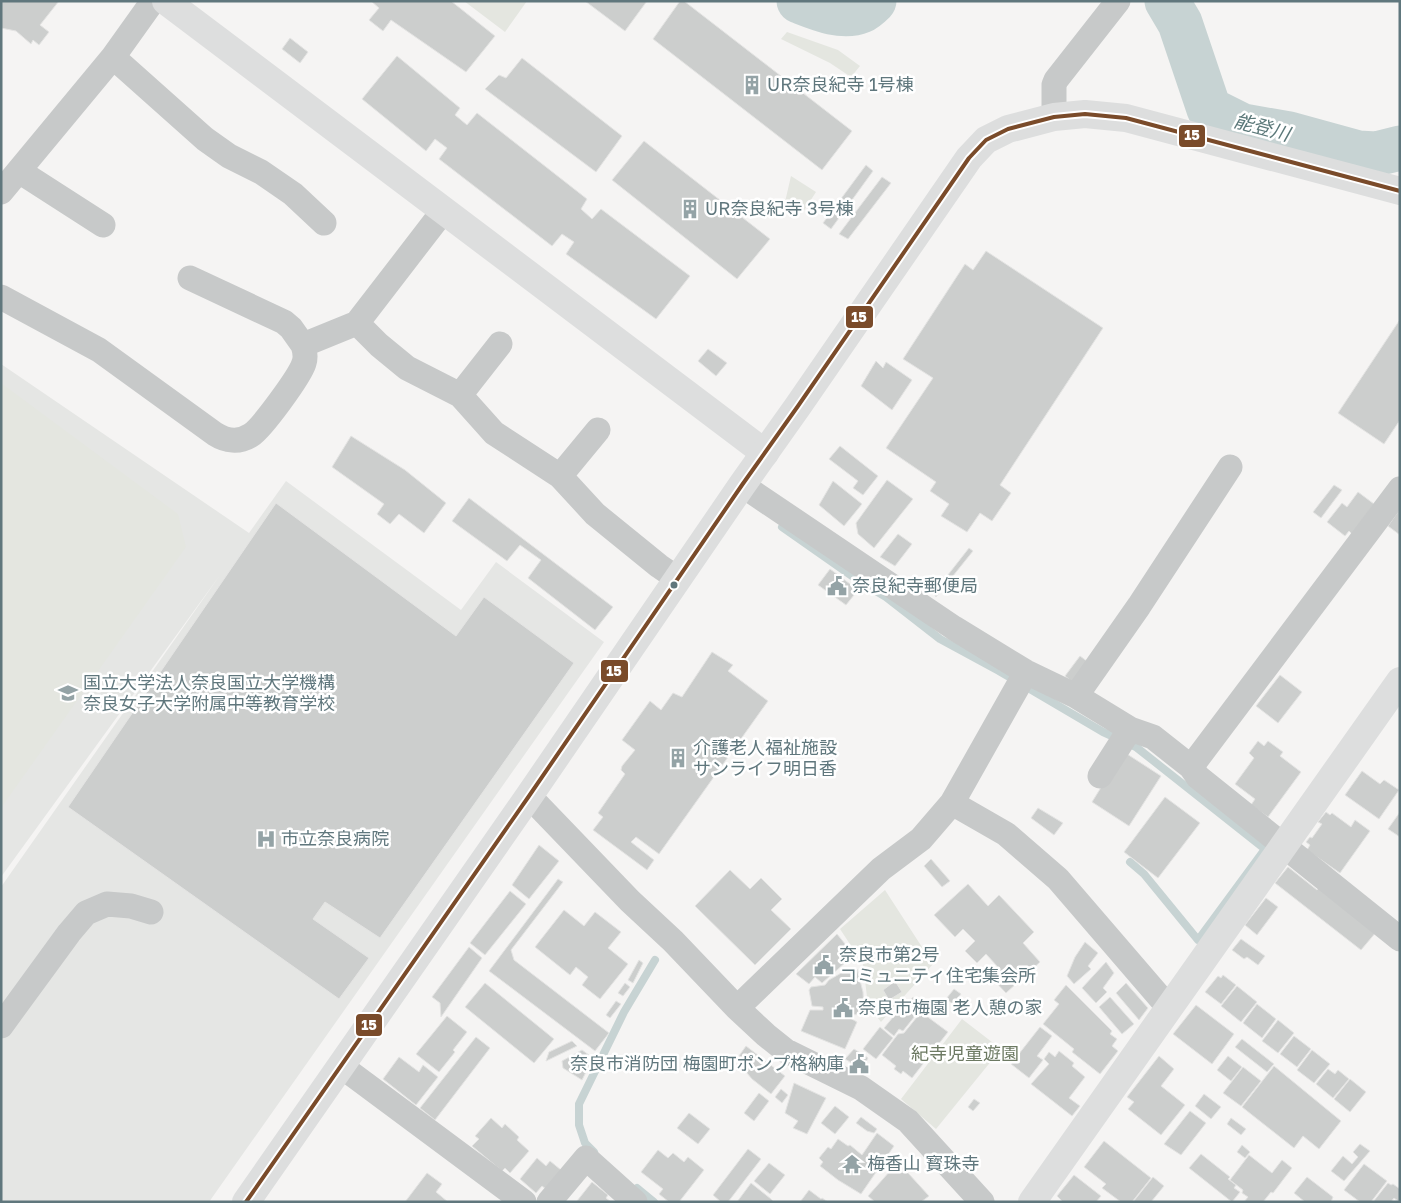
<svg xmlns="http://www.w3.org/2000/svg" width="1401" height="1203" viewBox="0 0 1401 1203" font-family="'Golos Text','Noto Sans JP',sans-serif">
  <rect width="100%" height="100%" fill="#f5f4f3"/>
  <path fill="#e5e6e4" d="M 1,364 L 249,533 L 286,481 L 461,610 L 496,562 L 604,642 L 209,1202 L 1,1202 L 1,887 L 220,575 L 1,877 Z"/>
  <path fill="#e4e6e0" d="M 464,1 L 527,1 L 505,32 Z
    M 787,32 L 838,50 L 860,66 L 851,77 L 830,63 L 781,39 Z
    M 791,176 L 816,192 L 803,212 L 785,202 Z
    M 1,383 L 178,514 L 186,547 L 1,808 Z
    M 885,890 L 933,964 L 881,1022 L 868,1005 L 863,964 L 840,929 Z
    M 962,1019 L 1001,1049 L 936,1129 L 901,1099 Z"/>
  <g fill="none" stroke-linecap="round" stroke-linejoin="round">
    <path stroke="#c7d3d3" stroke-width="8" d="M 782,527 L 859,581 L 886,597 L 940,639 L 999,671 L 1103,732 L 1136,747 L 1265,849 L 1198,940 L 1144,874 L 1130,862
      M 594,1152 L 585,1143 L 579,1125 L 579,1104 L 624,1012 L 655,960
      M 637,1188 L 654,1202"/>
    <path stroke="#c7d3d3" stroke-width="45" d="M 799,1 C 817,8 842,19 861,11 C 866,9 871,4 874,1
      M 1167,1 L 1180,23 L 1209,109 L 1243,126 L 1289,134 L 1358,153 L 1376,154 L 1400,148"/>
  </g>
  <path fill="#cccecd" stroke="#e4e4e3" d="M 1,1 L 59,1 L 40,25 L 49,32 L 39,45 L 33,40 L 31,44 L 16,31 L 1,28 Z
    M 371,1 L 451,1 L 495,36 L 466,72 L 391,20 L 383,31 L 369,20 L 379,8 Z
    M 585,1 L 647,1 L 625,31 Z
    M 680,1 L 684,1 L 852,131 L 822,170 L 653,39 Z
    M 290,38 L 308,52 L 300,63 L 282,49 Z
    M 397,56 L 460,108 L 455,115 L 467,125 L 477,113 L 587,199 L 581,209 L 592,219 L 601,209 L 690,276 L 656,319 L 566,254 L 574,242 L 562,234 L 552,246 L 439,159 L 447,148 L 435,139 L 426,151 L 362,99 Z
    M 522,58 L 622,136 L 596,172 L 485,89 L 499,75 L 506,78 Z
    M 644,141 L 770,239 L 737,279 L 612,180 Z
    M 866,165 L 873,171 L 831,229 L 823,223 Z
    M 882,177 L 891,183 L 848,239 L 839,234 Z
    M 986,251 L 1103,328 L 1000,485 L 1011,493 L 992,521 L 980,513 L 967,532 L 941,516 L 949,504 L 930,491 L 936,482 L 886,448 L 933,378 L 903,359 L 965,264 L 973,270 Z
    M 1399,321 L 1400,420 L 1384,444 L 1338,413 Z
    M 708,349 L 727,363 L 716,376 L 698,361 Z
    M 876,361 L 883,368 L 886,362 L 912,380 L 892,410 L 861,386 Z
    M 351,436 L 405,470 L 446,503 L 424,533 L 399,514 L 390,524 L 377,514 L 384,504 L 332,467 Z
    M 840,446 L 878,476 L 863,495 L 853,488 L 858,481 L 829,459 Z
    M 887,480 L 913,499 L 874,548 L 858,534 L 856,523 Z
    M 833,481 L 862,504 L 844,526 L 819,505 Z
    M 1334,485 L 1342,490 L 1321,518 L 1313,512 Z
    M 1358,492 L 1374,504 L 1352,534 L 1349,531 L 1345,536 L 1327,522 L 1342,503 L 1347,507 Z
    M 469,498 L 613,607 L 595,630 L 528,578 L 541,560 L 520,545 L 507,561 L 452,521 Z
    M 276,503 L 456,636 L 484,597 L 574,663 L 380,938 L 325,902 L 313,919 L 369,958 L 339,999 L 68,807 Z
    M 1400,509 L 1400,535 L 1388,526 Z
    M 898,534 L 912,544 L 895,566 L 880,557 Z
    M 969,548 L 973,551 L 936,597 L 933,594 Z
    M 830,569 L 858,590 L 846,605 L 818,585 Z
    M 712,652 L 733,665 L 728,671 L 768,701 L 659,854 L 636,837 L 631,842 L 654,860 L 647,870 L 593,830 L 603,817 L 598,813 L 625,774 L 621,770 L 622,766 L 635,750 L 622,740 L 650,701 L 661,710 L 673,693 L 682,697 Z
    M 1080,656 L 1092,665 L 1076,685 L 1065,676 Z
    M 1280,675 L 1302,692 L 1278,723 L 1256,706 Z
    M 1258,741 L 1264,746 L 1268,741 L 1283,752 L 1280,756 L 1301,772 L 1268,817 L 1251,805 L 1255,799 L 1235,784 L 1254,758 L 1249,753 Z
    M 1127,754 L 1161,776 L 1129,826 L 1092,802 L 1113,768 Z
    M 1362,771 L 1380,784 L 1384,780 L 1399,790 L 1379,819 L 1345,795 Z
    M 1165,797 L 1200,823 L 1158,878 L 1124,852 Z
    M 1038,808 L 1063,823 L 1054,835 L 1031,818 Z
    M 1326,812 L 1330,815 L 1332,813 L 1351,827 L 1355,820 L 1370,831 L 1340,873 L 1307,850 L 1310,845 L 1306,842 L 1310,837 L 1312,838 L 1322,824 L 1318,822 Z
    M 1400,812 L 1400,837 L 1388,829 Z
    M 539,845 L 559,861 L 529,899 L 512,885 Z
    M 931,859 L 950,881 L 942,887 L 924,866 Z
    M 1288,867 L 1317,890 L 1319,888 L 1377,931 L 1361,950 L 1275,883 Z
    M 730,870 L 750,889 L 761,878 L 782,899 L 771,910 L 791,929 L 755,965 L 695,906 Z
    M 558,879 L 563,882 L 511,950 L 514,960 L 609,1033 L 595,1051 L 489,971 Z
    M 968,884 L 988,906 L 999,895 L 1034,932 L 1023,943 L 1040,962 L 1006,993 L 988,974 L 997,966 L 986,954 L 977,963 L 965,951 L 975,941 L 963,929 L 955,937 L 934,915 Z
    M 510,891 L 526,904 L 485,955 L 470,943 Z
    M 1266,898 L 1278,907 L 1257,935 L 1245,925 Z
    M 564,910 L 584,926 L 595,912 L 621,932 L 608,948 L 628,964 L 600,999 L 582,985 L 588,977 L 576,967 L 570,975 L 535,947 Z
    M 837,934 L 854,955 L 822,983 L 815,977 L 809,984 L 796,974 Z
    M 1241,939 L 1265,956 L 1258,965 L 1247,957 L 1244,959 L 1232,950 Z
    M 1085,942 L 1098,953 L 1088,966 L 1091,969 L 1074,984 L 1067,976 L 1075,957 Z
    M 469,947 L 482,958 L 441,1017 L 440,1003 L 432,997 Z
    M 639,960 L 643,963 L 633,983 L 628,980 Z
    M 1106,962 L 1114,973 L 1103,988 L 1107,992 L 1096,1003 L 1082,988 Z
    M 857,969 L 863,992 L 864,1014 L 851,1015 L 850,1018 L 857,1022 L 845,1049 L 801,1031 L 810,1010 L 823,1010 L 823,1007 L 812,1006 L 809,990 L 811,987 L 825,985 L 829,980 L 843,972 Z
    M 1223,975 L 1236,985 L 1221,1004 L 1205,992 L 1218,976 L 1221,978 Z
    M 895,981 L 902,992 L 889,1000 L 883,990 Z
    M 485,983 L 554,1039 L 534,1063 L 465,1007 Z
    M 625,983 L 630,987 L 623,996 L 618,993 Z
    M 1126,983 L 1148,1008 L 1139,1020 L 1116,993 Z
    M 1066,985 L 1112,1031 L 1110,1034 L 1117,1039 L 1112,1046 L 1118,1051 L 1100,1074 L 1072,1052 L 1074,1049 L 1043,1024 L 1059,1004 L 1054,1000 Z
    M 1237,986 L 1257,1002 L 1241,1022 L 1221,1006 Z
    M 954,989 L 961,994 L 953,1004 L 946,999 Z
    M 913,997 L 923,1006 L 903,1031 L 899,1029 L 894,1036 L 884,1028 L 908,999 L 910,1001 Z
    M 1110,997 L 1134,1024 L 1122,1034 L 1099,1007 Z
    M 616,1001 L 621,1004 L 610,1018 L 606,1015 Z
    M 1257,1004 L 1276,1019 L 1262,1038 L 1243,1023 Z
    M 1196,1005 L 1234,1034 L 1212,1064 L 1173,1034 Z
    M 921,1012 L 948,1032 L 912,1078 L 903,1071 L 901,1074 L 894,1069 L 896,1066 L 882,1055 L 898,1034 L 904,1033 Z
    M 447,1016 L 467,1032 L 453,1050 L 455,1052 L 439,1072 L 416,1054 Z
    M 1278,1020 L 1294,1033 L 1278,1053 L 1262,1041 Z
    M 880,1027 L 893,1038 L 876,1059 L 863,1049 Z
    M 1040,1027 L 1052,1036 L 1037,1056 L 1043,1060 L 1029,1078 L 1011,1064 Z
    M 1294,1036 L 1311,1049 L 1297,1067 L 1280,1054 Z
    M 476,1037 L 490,1048 L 435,1120 L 420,1108 Z
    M 1242,1039 L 1274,1064 L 1267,1072 L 1235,1047 Z
    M 572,1041 L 577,1046 L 546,1061 L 549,1052 Z
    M 746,1046 L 785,1076 L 771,1094 L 752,1079 L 736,1060 Z
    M 854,1049 L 868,1058 L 862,1069 L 845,1059 Z
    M 582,1050 L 593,1058 L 582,1080 L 563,1068 L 562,1061 Z
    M 1312,1050 L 1330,1064 L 1314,1083 L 1297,1070 Z
    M 1059,1051 L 1074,1063 L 1072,1066 L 1085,1077 L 1069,1098 L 1080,1106 L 1072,1116 L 1031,1084 L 1049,1064 L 1044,1059 L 1049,1052 L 1055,1057 Z
    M 1159,1056 L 1174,1069 L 1161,1086 L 1185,1105 L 1161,1135 L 1128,1109 L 1134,1102 L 1127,1097 Z
    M 1228,1056 L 1242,1067 L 1231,1081 L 1217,1070 Z
    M 399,1057 L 419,1072 L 423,1065 L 438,1077 L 416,1105 L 383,1079 Z
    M 1274,1066 L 1341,1121 L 1319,1149 L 1303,1136 L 1294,1148 L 1242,1107 Z
    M 1243,1067 L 1261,1081 L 1241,1106 L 1223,1093 Z
    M 1328,1069 L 1335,1074 L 1338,1070 L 1349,1079 L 1333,1098 L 1316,1084 Z
    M 1350,1079 L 1366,1092 L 1350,1112 L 1334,1099 Z
    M 794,1083 L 826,1098 L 807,1134 L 793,1128 L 798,1121 L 785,1113 Z
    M 781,1089 L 788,1095 L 782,1103 L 775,1097 Z
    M 759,1093 L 769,1101 L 754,1121 L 744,1113 Z
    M 1204,1094 L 1221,1107 L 1211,1119 L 1195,1106 Z
    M 974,1099 L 980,1103 L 973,1111 L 968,1107 Z
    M 835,1106 L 849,1117 L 835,1134 L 821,1123 Z
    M 1190,1111 L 1206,1123 L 1181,1155 L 1164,1144 Z
    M 689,1113 L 710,1129 L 698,1144 L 677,1128 Z
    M 861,1117 L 877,1129 L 874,1133 L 867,1131 L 856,1123 Z
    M 491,1118 L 502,1128 L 505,1124 L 519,1137 L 517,1140 L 529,1151 L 510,1173 L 505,1168 L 502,1171 L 472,1146 L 479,1139 L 475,1136 Z
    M 1231,1118 L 1246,1129 L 1241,1135 L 1227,1124 Z
    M 877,1133 L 894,1146 L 861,1194 L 838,1180 L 820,1166 L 823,1162 L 819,1158 L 828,1147 L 831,1149 L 838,1139 L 848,1146 L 850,1145 L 862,1155 Z
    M 1104,1141 L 1151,1178 L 1132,1202 L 1121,1202 L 1102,1188 L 1106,1184 L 1084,1167 Z
    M 1360,1144 L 1370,1151 L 1344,1181 L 1331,1171 L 1343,1156 L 1352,1164 L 1358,1157 L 1353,1152 Z
    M 1242,1145 L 1250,1152 L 1245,1158 L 1237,1152 Z
    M 748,1149 L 761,1159 L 728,1202 L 721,1202 L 713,1195 Z
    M 658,1150 L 668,1158 L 673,1153 L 684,1162 L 688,1157 L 704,1170 L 679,1202 L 669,1202 L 659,1194 L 663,1189 L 641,1172 Z
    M 1201,1154 L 1230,1177 L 1228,1179 L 1236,1185 L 1234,1188 L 1240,1192 L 1232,1202 L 1189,1168 Z
    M 1249,1155 L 1272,1173 L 1282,1160 L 1292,1168 L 1273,1193 L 1271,1192 L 1263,1202 L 1244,1202 L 1248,1197 L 1242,1193 L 1243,1190 L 1230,1180 Z
    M 537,1158 L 546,1166 L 550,1161 L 561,1170 L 546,1189 L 542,1186 L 536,1193 L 520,1179 Z
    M 898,1162 L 929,1196 L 921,1202 L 875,1202 L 868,1196 Z
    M 769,1163 L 785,1175 L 770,1194 L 754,1181 Z
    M 1364,1164 L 1387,1181 L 1371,1202 L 1360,1202 L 1344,1190 Z
    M 427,1173 L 442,1184 L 436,1192 L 448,1202 L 405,1202 Z
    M 1074,1175 L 1101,1196 L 1096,1202 L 1063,1202 L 1057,1196 Z
    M 1153,1177 L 1164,1186 L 1151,1202 L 1133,1202 Z
    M 1307,1177 L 1333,1197 L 1331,1202 L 1305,1202 L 1294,1193 Z
    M 592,1182 L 608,1195 L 606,1198 L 611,1202 L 577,1201 Z
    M 751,1183 L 771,1199 L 774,1202 L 737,1202 Z
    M 1388,1183 L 1391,1185 L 1393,1184 L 1400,1189 L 1400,1199 L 1398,1201 L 1394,1198 L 1391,1202 L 1373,1202 Z
    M 809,1190 L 821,1199 L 822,1198 L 828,1202 L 800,1202 Z"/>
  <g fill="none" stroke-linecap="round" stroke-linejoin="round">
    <path stroke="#c7c9c9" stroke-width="25" d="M 113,57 L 205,139 L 229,156 L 261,172 L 293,194 L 324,223
      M 1054,117 L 1054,85 L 1056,80 L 1118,1
      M 19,171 L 103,225
      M 1,192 L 113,57 L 153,1
      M 190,278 L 284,322 L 291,328 L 303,345
      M 1,297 L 99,350 L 215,434 C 226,441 239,443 251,435 C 262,428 300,376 304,363 C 306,357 305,351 303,345 L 357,323 L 444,210
      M 357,323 L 379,345 L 407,368 L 460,395 L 494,433 L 560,476 L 595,514 L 659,566 L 678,579
      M 460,395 L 500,344
      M 560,476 L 598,430
      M 742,485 L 954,628 L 1026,672 L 1076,696 L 1130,729 L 1153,737 L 1191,767 L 1198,777 L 1400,939
      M 1076,696 L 1139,606 L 1230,467
      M 1191,767 L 1400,489
      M 1100,776 L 1130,729
      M 529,796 L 630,901 L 673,941 L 737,1008 L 766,1035 L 786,1051 L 861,1088 L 908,1121 L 982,1202
      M 952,803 L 1006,834 L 1058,879 L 1169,1008
      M 737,1008 L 881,869 L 921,839 L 952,803 L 1026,672
      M 1,1026 L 69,933 L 86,913 L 107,904 L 131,906 L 151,912
      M 341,1066 L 524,1202
      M 549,1202 L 586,1158 L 635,1202"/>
    <path stroke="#dddede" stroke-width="28" d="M 166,1 L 765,453
      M 1032,1202 L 1400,681"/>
    <path stroke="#dddede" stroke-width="28" d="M 246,1202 L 529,796 L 742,485 L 798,406 L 969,158 L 986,140 L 1008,129 L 1054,117 L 1085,114 L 1126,118 L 1400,191"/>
    <defs>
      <path id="bus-1" d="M 246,1202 L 529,796 L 742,485 L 798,406 L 969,158 L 986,140 L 1008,129 L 1054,117 L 1085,114 L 1126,118 L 1400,191"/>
    </defs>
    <use href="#bus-1" stroke="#fff" stroke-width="8"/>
    <use href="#bus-1" stroke="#7a4b2a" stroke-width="4"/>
  </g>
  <defs>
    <symbol id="building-bare" viewBox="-9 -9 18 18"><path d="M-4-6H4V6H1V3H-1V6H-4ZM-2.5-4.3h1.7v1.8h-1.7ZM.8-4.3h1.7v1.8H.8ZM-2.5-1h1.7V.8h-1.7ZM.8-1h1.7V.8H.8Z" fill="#94a3a6" stroke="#fff" stroke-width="2.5" paint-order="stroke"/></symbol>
    <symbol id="civic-bare" viewBox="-9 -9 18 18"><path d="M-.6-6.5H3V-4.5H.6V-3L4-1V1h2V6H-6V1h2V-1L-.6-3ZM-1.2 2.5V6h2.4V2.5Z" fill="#94a3a6" stroke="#fff" stroke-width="2.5" paint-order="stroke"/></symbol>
    <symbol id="school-bare" viewBox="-9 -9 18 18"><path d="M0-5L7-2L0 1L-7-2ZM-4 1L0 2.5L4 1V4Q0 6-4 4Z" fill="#94a3a6" stroke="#fff" stroke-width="2.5" paint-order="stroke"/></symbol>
    <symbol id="hospital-bare" viewBox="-9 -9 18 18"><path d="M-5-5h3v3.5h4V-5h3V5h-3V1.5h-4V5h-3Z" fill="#94a3a6" stroke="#fff" stroke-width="2.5" paint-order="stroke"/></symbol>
    <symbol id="temple-bare" viewBox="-9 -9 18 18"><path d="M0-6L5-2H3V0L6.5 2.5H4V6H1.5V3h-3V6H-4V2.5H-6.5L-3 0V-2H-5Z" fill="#94a3a6" stroke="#fff" stroke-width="2.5" paint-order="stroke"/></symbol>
  </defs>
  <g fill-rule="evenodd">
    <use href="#building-bare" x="738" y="71" width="28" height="28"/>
    <use href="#building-bare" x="676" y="195" width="28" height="28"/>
    <use href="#civic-bare" x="823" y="572" width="28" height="28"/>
    <use href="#school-bare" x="54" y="679" width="28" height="28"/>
    <use href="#building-bare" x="664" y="744" width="28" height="28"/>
    <use href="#hospital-bare" x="252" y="825" width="28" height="28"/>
    <use href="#civic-bare" x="810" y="951" width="28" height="28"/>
    <use href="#civic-bare" x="829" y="994" width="28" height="28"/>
    <use href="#civic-bare" x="845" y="1050" width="28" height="28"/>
    <use href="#temple-bare" x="838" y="1150" width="28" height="28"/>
  </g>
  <circle fill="#60777d" stroke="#fff" stroke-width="2" cx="674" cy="585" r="4.5"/>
  <g text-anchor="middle" stroke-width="5" stroke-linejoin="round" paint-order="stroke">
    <g font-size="18" fill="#60777d" stroke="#fff" text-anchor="start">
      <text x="767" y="91">UR奈良紀寺 1号棟</text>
      <text x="705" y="215">UR奈良紀寺 3号棟</text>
      <text x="852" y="592">奈良紀寺郵便局</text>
      <text x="83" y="689">国立大学法人奈良国立大学機構<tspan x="83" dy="21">奈良女子大学附属中等教育学校</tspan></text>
      <text x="693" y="754">介護老人福祉施設<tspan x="693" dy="21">サンライフ明日香</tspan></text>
      <text x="281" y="845">市立奈良病院</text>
      <text x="839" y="961">奈良市第2号<tspan x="839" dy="21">コミュニティ住宅集会所</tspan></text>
      <text x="858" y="1014">奈良市梅園 老人憩の家</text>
      <text x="844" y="1070" text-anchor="end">奈良市消防団 梅園町ポンプ格納庫</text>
      <text x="867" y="1170">梅香山 寳珠寺</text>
    </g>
    <g font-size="18" fill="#6d7a63" stroke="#fff">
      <text x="965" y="1060">紀寺児童遊園</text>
    </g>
    <g font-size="19" font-style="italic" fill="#5b7879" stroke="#fff">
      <text transform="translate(1262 127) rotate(15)" y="7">能登川</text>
    </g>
  </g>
  <g stroke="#fff" stroke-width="2">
    <rect x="1178" y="124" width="28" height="24" rx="5" fill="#7a4b2a"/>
    <rect x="845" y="305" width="29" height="24" rx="5" fill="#7a4b2a"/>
    <rect x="600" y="659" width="29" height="24" rx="5" fill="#7a4b2a"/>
    <rect x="355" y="1013" width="28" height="24" rx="5" fill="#7a4b2a"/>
  </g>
  <g font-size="14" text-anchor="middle" font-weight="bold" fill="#fff">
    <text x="1192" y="140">15</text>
    <text x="859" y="322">15</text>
    <text x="614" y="676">15</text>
    <text x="369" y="1030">15</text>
  </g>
  <rect width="1401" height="1203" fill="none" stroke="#60777d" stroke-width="5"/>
</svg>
